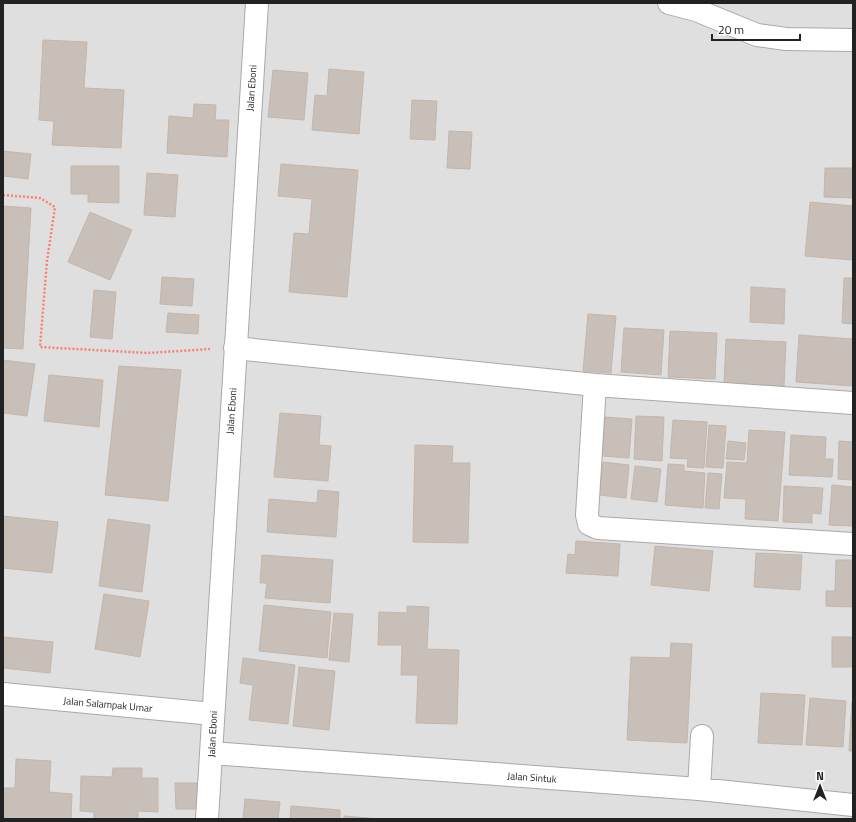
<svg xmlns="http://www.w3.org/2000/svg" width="856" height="822" viewBox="0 0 856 822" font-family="'Titillium Web',sans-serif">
  <rect width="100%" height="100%" fill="#f2efe9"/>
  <path fill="#e0dfdf" d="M 3,3 L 853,3 L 853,819 L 3,819 Z"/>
  <path fill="#c7bfb8" stroke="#c4b6ab" d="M 43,40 L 87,42 L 84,88 L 124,90 L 121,148 L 52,145 L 54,121 L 39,120 Z
    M 329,69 L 364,72 L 359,134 L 312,130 L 315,95 L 327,96 Z
    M 273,70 L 308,73 L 304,120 L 268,117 Z
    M 412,100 L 437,101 L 435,140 L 410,139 Z
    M 194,104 L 216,105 L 215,120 L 229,120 L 227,157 L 167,153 L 169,116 L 193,118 Z
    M 449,131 L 472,132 L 470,169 L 447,168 Z
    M 3,151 L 31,154 L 28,179 L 3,176 Z
    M 281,164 L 358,170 L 347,297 L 289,292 L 294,233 L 309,234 L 312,199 L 278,196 Z
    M 71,166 L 119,166 L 119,203 L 88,202 L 88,194 L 71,194 Z
    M 825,168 L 853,168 L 853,198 L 824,197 Z
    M 147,173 L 178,175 L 175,217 L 144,215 Z
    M 810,202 L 853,206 L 853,260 L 805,256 Z
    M 3,206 L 31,208 L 23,349 L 3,348 Z
    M 90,212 L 132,230 L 110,280 L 68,262 Z
    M 162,277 L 194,279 L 192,306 L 160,304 Z
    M 844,278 L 853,278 L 853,324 L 842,323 Z
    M 751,287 L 785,289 L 784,324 L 750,322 Z
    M 94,290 L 116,292 L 112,339 L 90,337 Z
    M 168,313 L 199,315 L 198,334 L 166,332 Z
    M 588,314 L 616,316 L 611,373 L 583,371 Z
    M 624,328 L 664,330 L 661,375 L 621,372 Z
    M 670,331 L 717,333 L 715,379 L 668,377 Z
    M 799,335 L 853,339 L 853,386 L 796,382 Z
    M 726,339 L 786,342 L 784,386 L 724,384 Z
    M 3,360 L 35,364 L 27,416 L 3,413 Z
    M 119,366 L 181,370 L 168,501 L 105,495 Z
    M 49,375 L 103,380 L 99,427 L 44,421 Z
    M 280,413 L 321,416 L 319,445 L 331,446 L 328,481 L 274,477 Z
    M 636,416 L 664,417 L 662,461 L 634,459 Z
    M 605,417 L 632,419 L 629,458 L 602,456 Z
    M 673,420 L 707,422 L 704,468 L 687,467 L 688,459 L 670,458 Z
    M 709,425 L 726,426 L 723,468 L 706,467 Z
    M 749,430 L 785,432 L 778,521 L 745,519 L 746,499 L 724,498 L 727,462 L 747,463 Z
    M 791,435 L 826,437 L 825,459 L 833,459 L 832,477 L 789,475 Z
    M 728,441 L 746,443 L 744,460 L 726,459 Z
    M 839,441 L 853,442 L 853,480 L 838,479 Z
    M 415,445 L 453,446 L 452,463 L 470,463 L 468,543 L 413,542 Z
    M 603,462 L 629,465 L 626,498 L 599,495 Z
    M 668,464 L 684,465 L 684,471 L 705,473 L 703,508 L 665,505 Z
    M 635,466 L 661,469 L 657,502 L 631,499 Z
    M 708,473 L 722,474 L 719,509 L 705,508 Z
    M 832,485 L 853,487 L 853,526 L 829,525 Z
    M 784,486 L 823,488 L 821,514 L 812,513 L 812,523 L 783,522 Z
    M 318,490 L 339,492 L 336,537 L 267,532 L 269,499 L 317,503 Z
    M 3,516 L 58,522 L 52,573 L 3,568 Z
    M 108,519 L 150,525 L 142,592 L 99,586 Z
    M 576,541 L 620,544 L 618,576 L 566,573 L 568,554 L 575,555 Z
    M 655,546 L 713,551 L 709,591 L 651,585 Z
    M 756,553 L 802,555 L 800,590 L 754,587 Z
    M 262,555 L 333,560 L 330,603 L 265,598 L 267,583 L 260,583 Z
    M 836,560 L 853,560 L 853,607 L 826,606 L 826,591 L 835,591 Z
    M 104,594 L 149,601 L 140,657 L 95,649 Z
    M 264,605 L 331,612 L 327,658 L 259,651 Z
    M 407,606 L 429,607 L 427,649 L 459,650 L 457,724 L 416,723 L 418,675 L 401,675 L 402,645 L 378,645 L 379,612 L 407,613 Z
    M 334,613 L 353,614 L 349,662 L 329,660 Z
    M 3,637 L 53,642 L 50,673 L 3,668 Z
    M 832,637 L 853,637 L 853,667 L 832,667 Z
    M 671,643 L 692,644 L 687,743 L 627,740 L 631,657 L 670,658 Z
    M 243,658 L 295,665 L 288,724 L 249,720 L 253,685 L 240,683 Z
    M 299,667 L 335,671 L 329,730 L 293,726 Z
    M 761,693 L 805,695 L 802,745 L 758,743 Z
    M 810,698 L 846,701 L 843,747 L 806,745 Z
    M 852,701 L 853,701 L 853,751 L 849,751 Z
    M 16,759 L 51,761 L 49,792 L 72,794 L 71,819 L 3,819 L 3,788 L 15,788 Z
    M 113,768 L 142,768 L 142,778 L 158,778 L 158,812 L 138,811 L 138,819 L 94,819 L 94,812 L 80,811 L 81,776 L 112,777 Z
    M 175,783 L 197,783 L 198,809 L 176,809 Z
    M 245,799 L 280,802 L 278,819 L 243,819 Z
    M 291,806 L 340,810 L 340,819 L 290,819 Z
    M 344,816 L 379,819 L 344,819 Z"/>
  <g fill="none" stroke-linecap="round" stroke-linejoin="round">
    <defs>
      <path id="minor" d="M 669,3 L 696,10 L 757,35 L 786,39 L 853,40
        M 235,348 L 595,385 L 853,403
        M 595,385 L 587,515 L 589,524 L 598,528 L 853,544
        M 3,694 L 213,714
        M 211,753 L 699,789 L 853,805
        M 699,789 L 702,736
        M 207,819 L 257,3"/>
    </defs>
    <use href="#minor" stroke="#a9a9a9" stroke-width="24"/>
    <path stroke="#fa8072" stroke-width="2.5" stroke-dasharray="2 2" stroke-linecap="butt" d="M 3,195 L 40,198 L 55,207 L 47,261 L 40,347 L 148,353 L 210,349"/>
    <use href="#minor" stroke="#fff" stroke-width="22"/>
  </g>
  <g text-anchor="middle" stroke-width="3.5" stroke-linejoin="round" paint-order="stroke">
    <g font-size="10" fill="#222" stroke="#fff">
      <text transform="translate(251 88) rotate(-86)" y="4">Jalan Eboni</text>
      <text transform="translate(231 411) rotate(-86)" y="4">Jalan Eboni</text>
      <text transform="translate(108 704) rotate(5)" y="4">Jalan Salampak Umar</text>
      <text transform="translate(212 734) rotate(-87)" y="4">Jalan Eboni</text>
      <text transform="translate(532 777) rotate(4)" y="4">Jalan Sintuk</text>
    </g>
  </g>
  <rect width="856" height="822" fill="none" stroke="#222222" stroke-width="8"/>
  <g transform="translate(820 786)" stroke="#ffffff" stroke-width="3" paint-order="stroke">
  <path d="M0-3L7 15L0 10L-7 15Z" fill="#222222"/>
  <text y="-6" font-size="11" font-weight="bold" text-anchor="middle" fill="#222222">N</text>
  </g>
  <path d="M712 34v6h88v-6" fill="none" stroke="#222222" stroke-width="2"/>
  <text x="718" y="34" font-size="12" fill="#222222" stroke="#ffffff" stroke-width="3" paint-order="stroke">20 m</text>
</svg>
